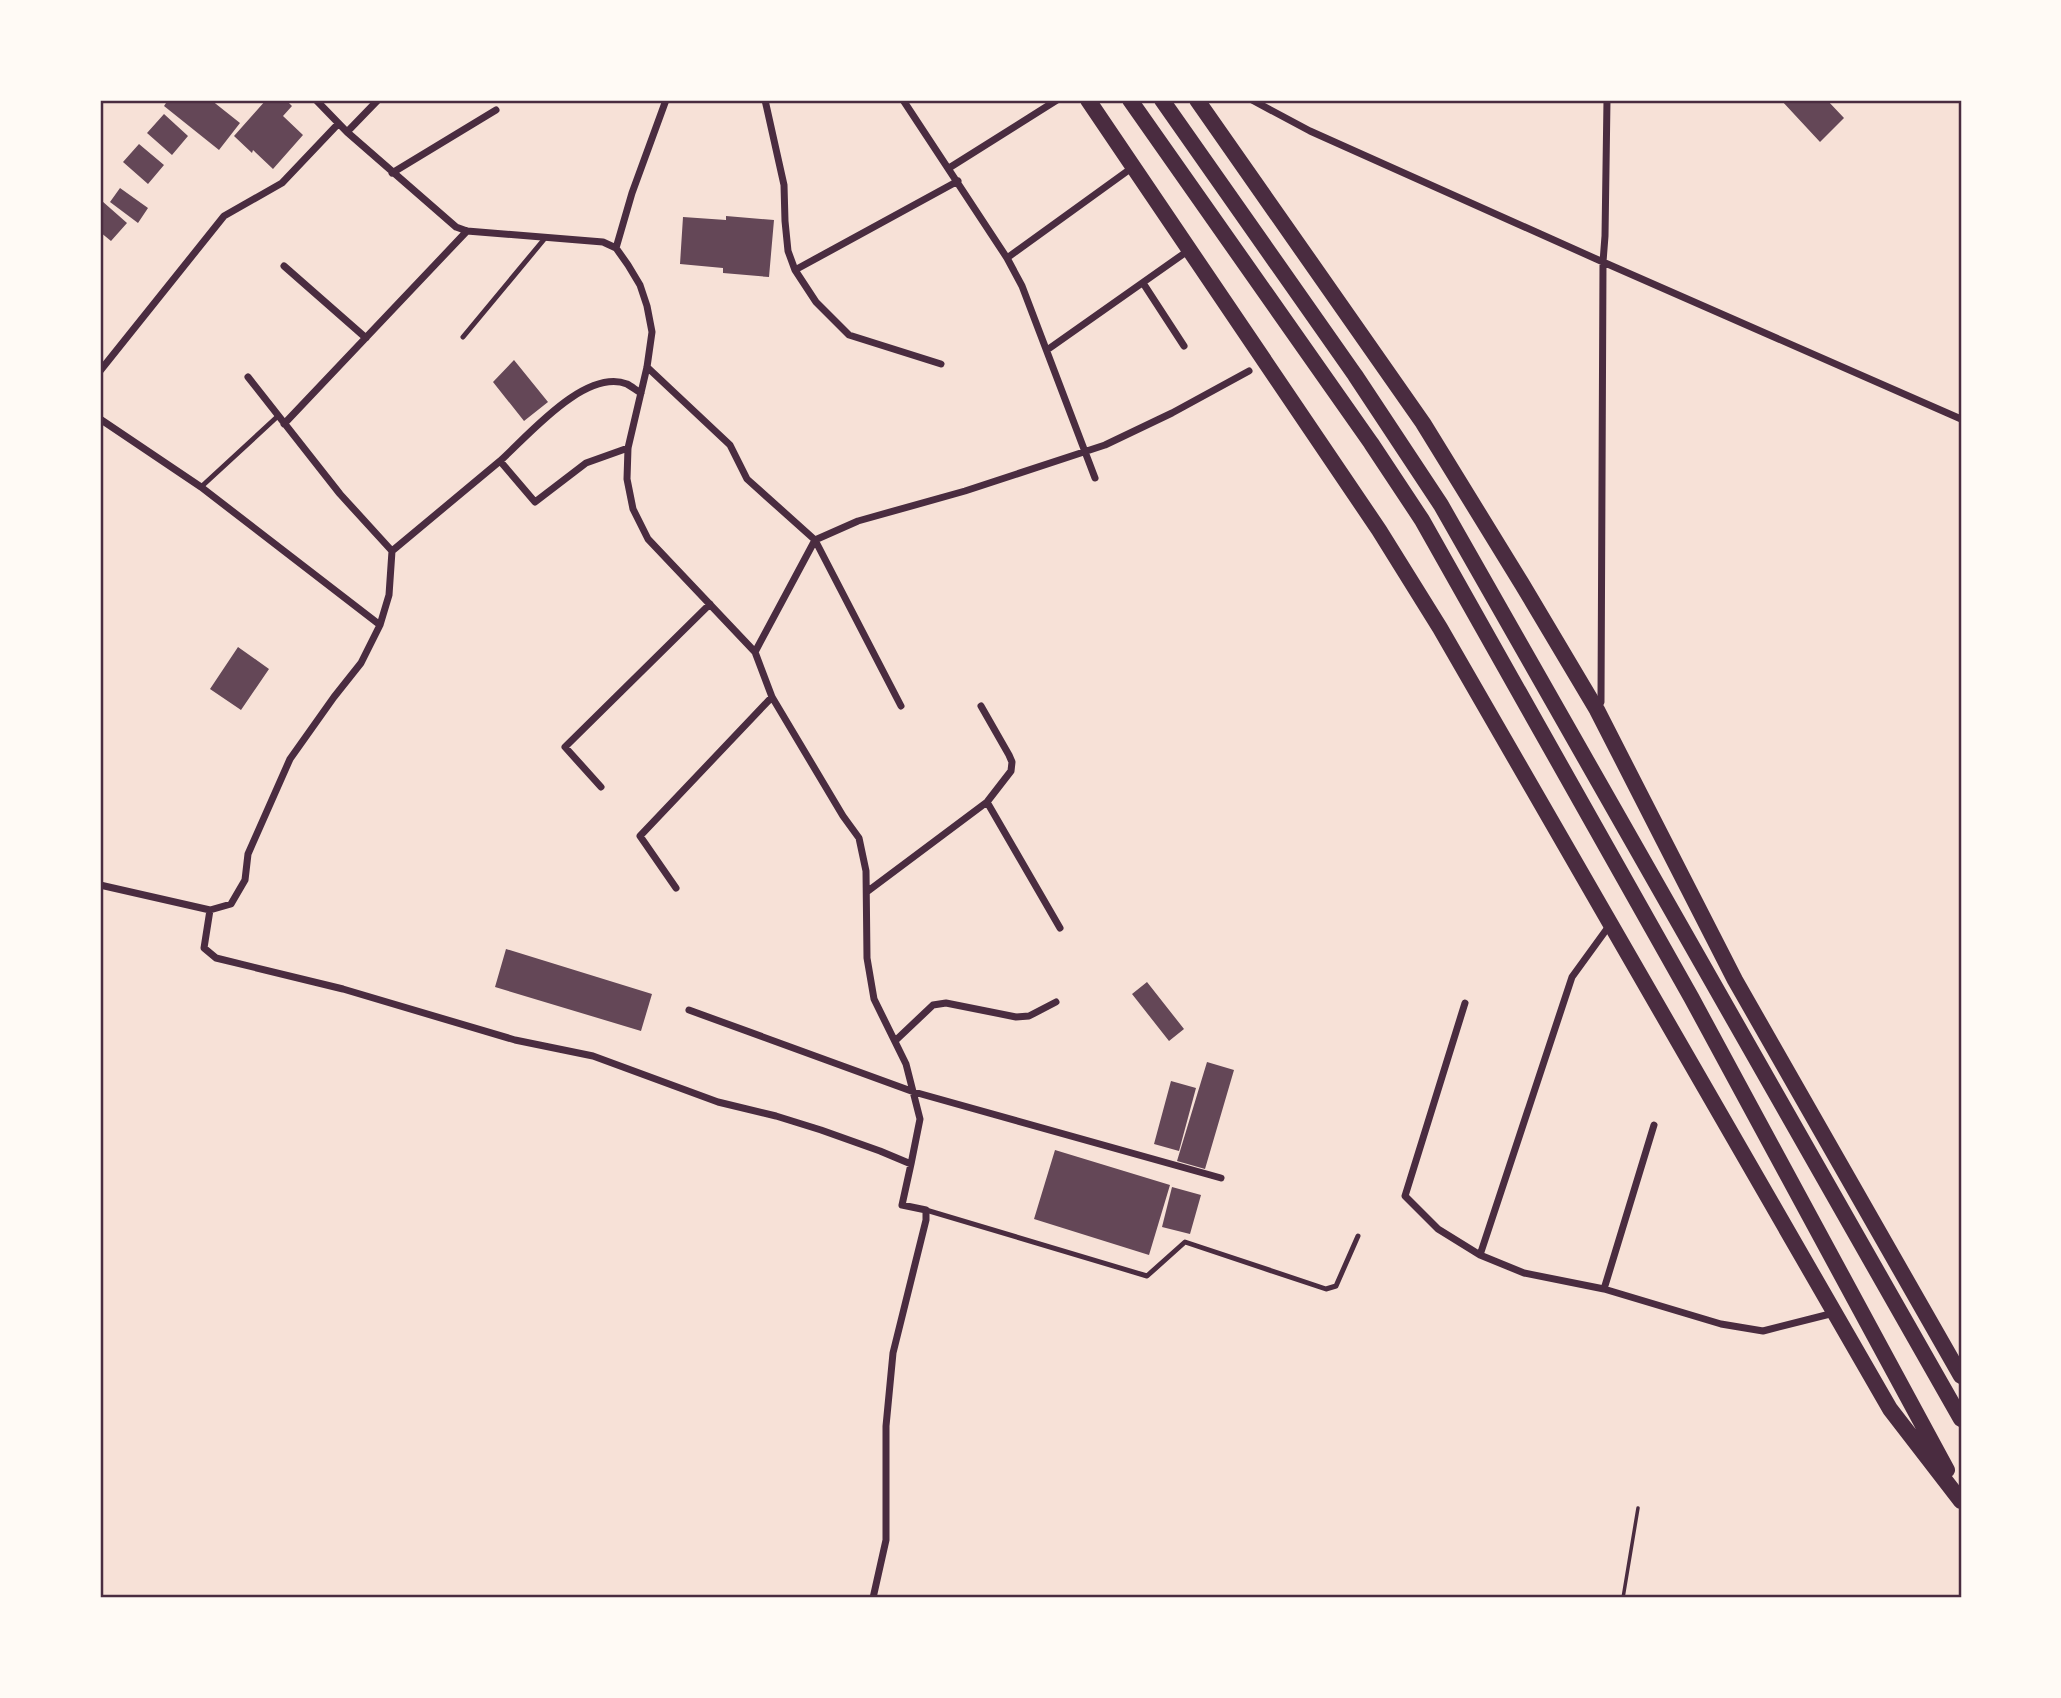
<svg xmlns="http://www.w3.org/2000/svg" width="2061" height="1698" viewBox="0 0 2061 1698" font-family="'Open Sans',sans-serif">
  <rect width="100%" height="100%" fill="#f7e1d7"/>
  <path fill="#644757" d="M 168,100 L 211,100 L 240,123 L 219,150 L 164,106 Z
    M 266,100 L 286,100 L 292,106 L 283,116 L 303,135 L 273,169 L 253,150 L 252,153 L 234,136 Z
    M 1781,100 L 1827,100 L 1844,118 L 1820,142 Z
    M 164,114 L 188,136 L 172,155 L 147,133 Z
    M 139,144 L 164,165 L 148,184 L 123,162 Z
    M 120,188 L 148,208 L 138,223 L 110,202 Z
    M 102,201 L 127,223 L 111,241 L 100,232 L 100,204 Z
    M 726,216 L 774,220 L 769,277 L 723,273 L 723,268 L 680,264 L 683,217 L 726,220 Z
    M 514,360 L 548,402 L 524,421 L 493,382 Z
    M 238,647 L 269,669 L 241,710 L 210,689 Z
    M 506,949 L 652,994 L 641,1031 L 495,987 Z
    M 1147,982 L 1184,1029 L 1169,1041 L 1132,994 Z
    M 1207,1062 L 1234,1070 L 1205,1169 L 1177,1161 Z
    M 1171,1081 L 1196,1088 L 1179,1151 L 1154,1144 Z
    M 1055,1150 L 1170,1185 L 1149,1255 L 1034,1219 Z
    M 1172,1187 L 1201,1195 L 1190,1234 L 1162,1227 Z"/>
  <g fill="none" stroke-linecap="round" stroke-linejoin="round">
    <path stroke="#4a2c40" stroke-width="3.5" d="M 1623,1598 L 1638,1508"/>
    <path stroke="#4a2c40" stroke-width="5" d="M 463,337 L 546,237
      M 201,487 L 278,416
      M 926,1210 L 1147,1276 L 1185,1242 L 1326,1289 L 1336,1286 L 1358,1236"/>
    <path stroke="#4a2c40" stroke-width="7" d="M 765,100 L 784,185 L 785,221 L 788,251 L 795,270 L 816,302 L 849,335 L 941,364
      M 903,100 L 1007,258 L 1022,286 L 1095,478
      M 1252,100 L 1310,131 L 1603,262 L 1961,419
      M 347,132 L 378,100
      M 949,168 L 1057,100
      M 392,173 L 496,110
      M 616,248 L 632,193 L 666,100
      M 1007,258 L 1133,167
      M 284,266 L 366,338
      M 795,270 L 958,181
      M 1143,283 L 1184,346
      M 1047,350 L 1189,250
      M 647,367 L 730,445 L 747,479 L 815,540 L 901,706
      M 100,371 L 224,216 L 282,183 L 338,124
      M 248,377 L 340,494 L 392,551
      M 100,419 L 201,487 L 380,625
      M 284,424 L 467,231
      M 500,461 C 528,436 585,368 627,384 C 631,386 636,390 641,393
      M 755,652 L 815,540 L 858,521 L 965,491 L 1105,445 L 1172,413 L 1249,371
      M 1597,710 L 1601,702 L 1603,262 L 1605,236 L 1607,100
      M 601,787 L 565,747 L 710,604
      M 987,802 L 1060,928
      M 100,885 L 210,910 L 231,904 L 245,880 L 248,854 L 290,759 L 334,697 L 361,663 L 380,625 L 389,595 L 392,551 L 500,461 L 535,502 L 586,463 L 628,448
      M 676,888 L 640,836 L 772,697
      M 868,891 L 987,802 L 1011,771 L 1012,762 L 1009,755 L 981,706
      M 210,910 L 204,948 L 216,958 L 343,989 L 515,1040 L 593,1056 L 718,1102 L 776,1116 L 821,1130 L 880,1151 L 911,1164 L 920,1119 L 906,1064 L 874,999 L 867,958 L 866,871 L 859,838 L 843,816 L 772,697 L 755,652 L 648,539 L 633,509 L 627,479 L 628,448 L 647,367 L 652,332 L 647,306 L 640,285 L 628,265 L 616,248 L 603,242 L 467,231 L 456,227 L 347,132 L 316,100
      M 1465,1003 L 1405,1196 L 1438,1229 L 1480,1255 L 1524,1273 L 1604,1289 L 1721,1324 L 1763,1331 L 1834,1313
      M 689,1010 L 914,1092 L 1221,1178
      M 895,1041 L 933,1005 L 946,1003 L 1016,1017 L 1029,1016 L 1056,1002
      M 1480,1255 L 1572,977 L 1609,926
      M 1604,1289 L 1654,1125
      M 873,1598 L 886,1540 L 886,1426 L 893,1353 L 926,1220 L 926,1210 L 902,1205 L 911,1164"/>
    <path stroke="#4a2c40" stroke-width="16" d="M 1088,100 L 1379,530 L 1440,628 L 1890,1409 L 1961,1501
      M 1130,100 L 1371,443 L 1422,520 L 1691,997 L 1947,1470
      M 1162,100 L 1355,375 L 1441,505 L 1961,1419
      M 1197,100 L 1423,423 L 1522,584 L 1597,710 L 1735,980 L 1961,1376"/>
  </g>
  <rect width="2061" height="1698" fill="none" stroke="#fffaf5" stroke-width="203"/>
  <rect x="102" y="102" width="1858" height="1494" fill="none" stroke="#4a2c40" stroke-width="2.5"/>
</svg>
